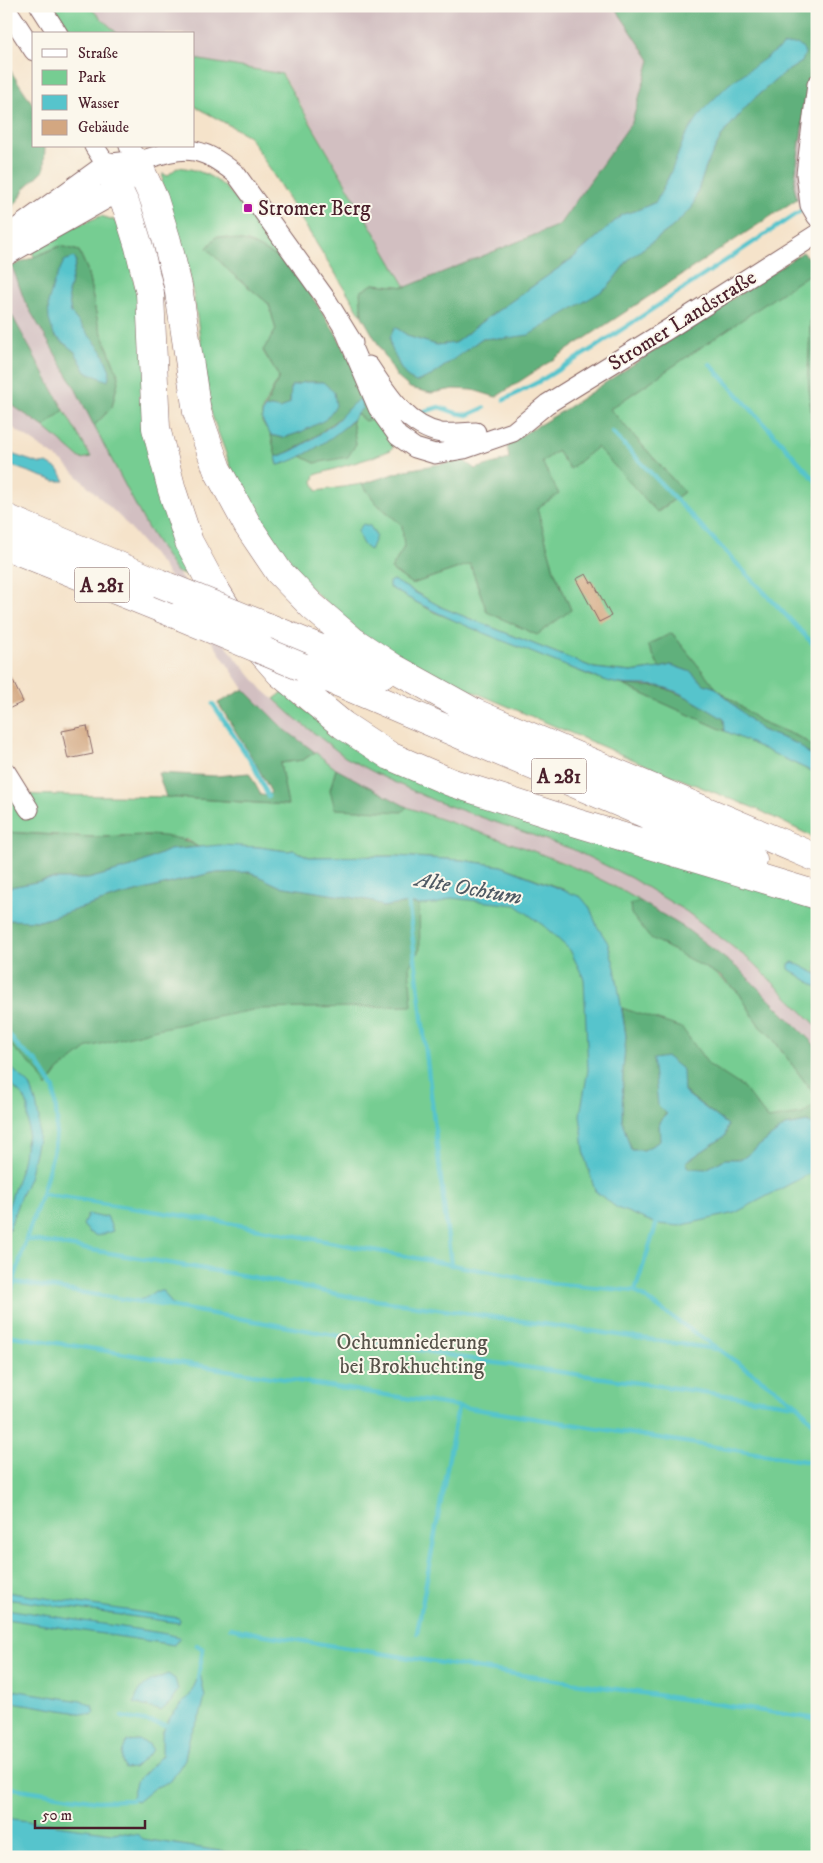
<svg xmlns="http://www.w3.org/2000/svg" width="823" height="1863" viewBox="0 0 823 1863" font-family="'IM FELL DW Pica',serif">
  <rect width="100%" height="100%" fill="#fbf7ec"/>
  <filter id="ink" filterUnits="userSpaceOnUse"><feTurbulence type="fractalNoise" baseFrequency=".02" numOctaves="2"/><feDisplacementMap in="SourceGraphic" scale="10" xChannelSelector="R" yChannelSelector="G"/><feConvolveMatrix kernelMatrix="1 2 1 2 8 2 1 2 1" color-interpolation-filters="sRGB"/></filter>
  <filter id="wash" filterUnits="userSpaceOnUse"><feTurbulence type="fractalNoise" baseFrequency=".0096" numOctaves="4" result="noise"/><feDisplacementMap in="SourceGraphic" scale="20" xChannelSelector="R" yChannelSelector="G"/><feGaussianBlur stdDeviation="1.12" result="paint"/><feColorMatrix in="noise" values="0 0 0 0 0 0 0 0 0 0 0 0 0 0 0 0 0 1.4 0 .05"/><feComposite in="paint" operator="in"/></filter>
  <g filter="url(#wash)">
    <rect width="100%" height="100%" fill="#f5e3ca"/>
    <path fill="#d2bfc1" d="M 88,6 L 614,6 L 650,60 L 632,122 L 559,225 L 406,287 L 283,74 L 194,59 L 194,34 L 118,34 Z
      M 812,6 L 817,6 L 817,201 L 800,212 L 794,185 L 812,57 Z
      M 6,249 L 25,302 L 74,386 L 147,527 L 233,655 L 263,690 L 296,719 L 345,757 L 385,778 L 435,801 L 572,849 L 631,878 L 687,912 L 751,961 L 817,1026 L 817,1049 L 740,970 L 685,928 L 617,887 L 561,861 L 407,807 L 336,769 L 284,729 L 255,701 L 244,689 L 219,652 L 162,565 L 121,518 L 63,462 L 6,423 L 6,401 L 53,433 L 81,459 L 91,457 L 6,305 Z"/>
    <path fill="#76cd92" stroke="#60765e" d="M 54,6 L 88,6 L 118,34 L 73,34 Z
      M 194,59 L 282,74 L 406,287 L 373,284 L 361,292 L 362,316 L 249,136 L 194,106 Z
      M 178,167 C 218,171 233,194 256,223 L 260,220 L 290,263 L 248,242 L 229,271 L 269,304 L 276,330 L 263,351 L 279,377 L 262,411 L 262,422 L 271,435 L 278,465 L 286,463 L 301,456 L 315,463 L 356,444 L 352,420 L 356,413 L 365,421 L 376,417 L 395,443 L 391,450 L 370,458 L 315,475 L 313,482 L 317,491 L 362,484 L 377,504 L 402,525 L 404,547 L 392,570 L 412,584 L 470,564 L 487,612 L 571,610 L 554,570 L 537,508 L 542,462 L 557,451 L 570,469 L 597,446 L 658,512 L 684,492 L 610,409 L 808,274 L 812,286 L 808,374 L 817,490 L 817,749 L 801,738 L 760,721 L 716,688 L 672,633 L 648,645 L 660,668 L 631,672 L 594,668 L 443,608 L 393,580 L 389,587 L 434,612 L 591,676 L 623,685 L 741,738 L 817,774 L 817,839 L 759,810 L 660,771 L 420,669 L 366,638 L 298,577 L 243,500 L 211,413 L 196,311 L 188,267 L 162,184 L 163,173 L 167,176 Z
      M 101,216 L 114,220 L 125,235 L 195,579 L 176,572 L 147,527 L 94,426 L 112,407 L 119,377 L 98,323 L 87,269 L 79,251 L 60,246 L 34,257 L 31,249 L 76,226 Z
      M 64,410 L 91,457 L 81,459 L 44,427 Z
      M 283,692 L 333,733 L 817,911 L 817,1026 L 751,961 L 687,912 L 631,878 L 572,849 L 435,801 L 385,778 L 345,757 L 296,719 L 274,699 Z
      M 315,752 L 336,769 L 330,790 L 402,812 L 407,807 C 485,836 568,857 640,901 L 630,905 L 739,993 L 760,1027 L 770,1035 L 817,1098 L 817,1857 L 6,1857 L 6,851 L 565,890 L 501,866 L 462,860 L 396,856 L 309,857 L 294,850 L 287,851 L 259,847 L 198,847 L 188,840 L 147,835 L 93,837 L 6,832 L 6,794 L 166,797 L 287,805 L 280,763 L 303,760 Z"/>
    <path fill="#60b07c" stroke="#556854" fill-rule="evenodd" d="M 614,6 L 812,6 L 812,57 L 794,185 L 797,199 L 496,397 L 473,390 L 454,389 L 431,393 L 410,388 L 397,377 L 362,316 L 360,292 L 373,284 L 406,287 L 559,225 L 632,122 L 650,60 ZM 802,48 L 802,62 L 784,73 L 751,101 L 723,134 L 707,164 L 692,208 L 671,228 L 629,259 L 607,288 L 501,339 L 494,338 L 481,339 L 431,376 L 401,369 L 398,361 L 395,327 L 410,337 L 437,345 L 455,343 L 480,323 L 573,258 L 623,214 L 635,211 L 656,202 L 671,172 Z
      M 6,64 L 34,106 L 34,146 L 45,146 L 44,170 L 24,189 L 20,198 L 6,214 Z
      M 217,236 L 248,242 L 290,263 L 335,332 L 362,381 L 376,417 L 365,421 L 356,413 L 363,408 L 361,400 C 335,421 308,446 276,457 L 271,435 L 283,438 L 301,432 L 323,382 L 305,382 L 291,386 L 290,403 L 281,409 L 271,407 L 265,408 L 279,377 L 263,350 L 276,330 L 269,304 L 229,271 L 207,248 Z
      M 60,246 L 79,251 L 87,269 L 98,323 L 119,377 L 112,407 L 94,426 L 74,386 L 25,302 L 12,266 ZM 76,261 L 68,293 L 71,314 L 86,331 L 86,372 L 75,352 L 54,335 Z
      M 803,252 L 811,261 L 817,258 L 817,490 L 808,374 L 812,286 L 808,275 L 610,409 L 684,492 L 657,512 L 597,447 L 570,469 L 557,451 L 542,462 L 559,494 L 537,508 L 554,570 L 571,610 L 537,635 L 487,612 L 470,564 L 412,584 L 391,569 L 404,547 L 402,525 L 377,504 L 362,484 L 406,470 L 463,460 L 475,469 L 509,459 L 507,444 L 561,412 Z
      M 10,312 L 64,410 L 44,427 L 6,401 L 6,314 Z
      M 352,420 L 356,444 L 348,457 L 315,463 L 301,456 L 349,424 Z
      M 672,633 L 716,688 L 760,721 L 801,738 L 817,749 L 817,761 L 798,744 L 761,730 L 716,688 L 704,684 L 691,672 L 671,665 L 660,668 L 648,645 Z
      M 623,685 L 662,687 L 689,698 L 724,719 L 725,731 Z
      M 244,689 L 284,729 L 315,752 L 303,760 L 280,763 L 288,805 L 166,797 L 158,773 L 216,776 L 249,773 L 261,795 L 268,796 L 271,792 L 256,764 L 218,703 Z
      M 336,769 L 407,807 L 402,812 L 335,809 L 330,790 Z
      M 6,832 C 35,834 63,836 91,837 C 124,838 169,828 198,847 L 169,850 L 132,867 L 88,879 L 51,879 L 6,888 Z
      M 250,872 L 279,886 L 373,901 L 383,907 L 408,903 L 419,905 L 420,949 L 409,967 L 412,1006 L 258,1009 L 157,1029 L 89,1047 L 58,1071 L 46,1088 L 39,1072 L 13,1048 L 6,1036 L 6,920 L 40,921 L 116,897 L 211,873 Z
      M 640,901 L 685,928 L 740,970 L 813,1043 L 817,1049 L 817,1098 L 770,1035 L 760,1027 L 739,993 L 720,976 L 649,937 L 631,914 L 630,904 Z
      M 622,1008 L 682,1028 L 709,1065 L 743,1087 L 768,1119 L 802,1114 L 817,1103 L 817,1127 L 808,1122 L 785,1126 L 742,1159 L 725,1159 L 706,1169 L 689,1168 L 686,1162 L 725,1136 L 728,1125 L 684,1091 L 659,1122 L 660,1141 L 644,1150 L 631,1150 L 622,1121 L 623,1070 L 626,1036 Z"/>
    <path fill="#56c4cc" stroke="#50727c" d="M 797,44 L 802,48 L 805,53 L 802,62 L 784,73 L 751,101 L 723,134 L 707,164 L 692,208 L 671,228 L 629,259 L 607,288 L 529,335 L 501,339 L 494,338 L 481,339 L 431,376 L 416,382 L 408,378 L 401,369 L 391,347 L 390,337 L 395,327 L 410,337 L 437,345 L 455,343 L 480,323 L 573,258 L 623,214 L 635,211 L 656,202 L 671,172 L 685,136 L 704,109 L 729,84 L 784,45 Z
      M 74,257 L 76,261 L 68,293 L 71,313 L 102,351 L 110,371 L 108,381 L 86,372 L 75,352 L 54,335 L 49,320 L 48,303 L 54,282 L 64,261 Z
      M 305,382 L 323,382 L 334,392 L 336,406 L 325,420 L 301,432 L 283,438 L 271,435 C 265,426 258,418 265,408 L 271,407 L 281,409 L 290,403 L 291,386 Z
      M 360,399 L 363,408 C 356,413 353,420 347,425 C 331,439 299,461 278,465 L 276,457 C 296,451 318,436 334,423 C 343,416 350,404 360,399 Z
      M 6,448 L 14,455 L 41,464 L 47,463 L 59,470 L 65,481 L 55,481 L 6,464 Z
      M 363,524 L 370,526 L 376,536 L 370,550 C 362,546 360,539 358,531 Z
      M 393,580 L 443,608 L 594,668 L 631,672 L 660,668 L 671,665 L 691,672 L 704,684 L 716,688 L 761,730 L 798,744 L 817,761 L 817,774 L 725,731 L 724,719 C 704,708 685,693 663,687 C 646,683 627,687 610,682 C 580,672 550,660 521,648 C 475,630 431,612 389,587 L 389,582 Z
      M 219,845 L 259,847 L 287,851 L 294,850 L 309,857 L 396,856 L 462,860 L 501,866 L 581,897 L 590,908 L 597,926 L 608,943 L 615,968 L 626,1036 L 623,1070 L 622,1121 L 631,1150 L 644,1150 L 660,1141 L 659,1122 L 667,1114 L 658,1105 L 653,1059 L 667,1057 L 683,1070 L 684,1092 L 728,1125 L 725,1136 L 686,1162 L 689,1168 L 706,1169 L 725,1159 L 742,1159 L 785,1126 L 808,1122 L 817,1127 L 817,1176 L 809,1174 L 735,1213 L 679,1226 L 657,1224 L 617,1208 L 595,1191 L 585,1158 L 580,1115 L 588,1070 L 584,979 L 570,950 L 544,926 L 516,905 L 451,898 L 437,904 L 419,905 L 408,903 L 383,907 L 373,901 L 279,886 L 250,872 L 211,873 L 116,897 L 40,921 L 6,920 L 6,888 L 51,879 L 88,879 L 132,867 L 169,850 Z
      M 793,962 L 817,974 L 817,987 L 789,969 L 789,964 Z
      M 6,1063 L 30,1085 L 36,1102 L 39,1119 L 38,1139 L 29,1178 L 19,1200 L 6,1239 L 6,1214 L 20,1171 L 28,1134 L 28,1106 L 24,1097 L 6,1080 Z
      M 88,1214 L 101,1217 L 107,1216 L 113,1231 L 97,1236 L 89,1232 L 83,1225 Z
      M 155,1291 L 163,1291 L 174,1307 L 136,1301 L 147,1297 Z
      M 6,1592 L 179,1618 L 180,1620 L 179,1623 L 6,1599 Z
      M 6,1609 L 161,1633 L 180,1637 L 174,1645 L 6,1619 Z
      M 200,1673 L 205,1697 L 200,1716 L 190,1735 L 185,1759 L 171,1781 L 154,1788 L 137,1802 L 131,1800 L 136,1782 L 162,1755 L 162,1733 L 171,1716 L 190,1695 Z
      M 168,1674 L 175,1679 L 178,1690 L 171,1702 L 161,1711 L 134,1703 C 141,1682 149,1682 168,1674 Z
      M 6,1689 L 81,1701 L 93,1706 L 95,1713 L 91,1715 L 6,1701 Z
      M 139,1740 L 149,1744 L 153,1750 L 134,1768 L 125,1769 C 119,1758 122,1752 127,1741 Z
      M 6,1818 L 113,1833 L 119,1832 L 139,1835 L 143,1839 L 259,1857 L 6,1857 Z"/>
    <g fill="none" stroke-linecap="round" stroke-linejoin="round">
      <path stroke="#56c4cc" stroke-width="4.5" d="M 710,364 L 817,482
        M 504,400 L 540,381 L 597,346 L 802,210
        M 423,412 L 439,407 L 456,413 L 468,415 L 484,408
        M 612,432 L 817,648
        M 213,704 L 254,766 L 268,796
        M 408,899 L 451,1265
        M 6,1031 L 20,1049 L 37,1062 L 54,1089 L 57,1122 L 54,1149 L 42,1194 L 26,1239 L 6,1309
        M 42,1194 L 217,1221 L 549,1283 L 635,1291 L 798,1405 L 817,1428
        M 26,1239 L 252,1277 L 347,1296 L 716,1349
        M 14,1282 L 174,1307 L 488,1362 L 796,1405
        M 635,1291 L 658,1219
        M 6,1335 L 817,1463
        M 230,1628 L 259,1634 L 448,1664 L 817,1719
        M 417,1633 L 458,1407
        M 197,1645 L 203,1649 L 198,1678
        M 122,1717 L 171,1726
        M 6,1787 L 97,1801 L 131,1800 L 135,1797"/>
    </g>
    <g id="blocks">
      <path fill="#d3a781" d="M 586,574 L 591,583 L 593,582 L 611,616 L 599,622 L 576,579 Z
        M 6,667 L 23,702 L 6,710 Z
        M 87,726 L 93,754 L 68,759 L 62,731 Z"/>
    </g>
  </g>
  <g filter="url(#ink)">
    <use href="#blocks" fill-opacity="0" stroke="#866463" stroke-width="1"/>
    <g fill="none" stroke-linecap="round" stroke-linejoin="round">
      <defs>
        <path id="minor" d="M 40,6 L 58,34
          M 6,8 L 34,51
          M 817,84 L 806,174 L 810,205 L 817,217
          M 94,146 L 107,166
          M 129,146 L 137,162 C 184,147 196,142 236,174 L 326,299 L 353,343
          M 346,333 L 378,408 L 398,436 L 415,448 L 435,454 L 464,449 L 513,432 L 547,404 L 670,328 L 817,234
          M 369,366 C 387,393 406,426 441,433 C 452,434 465,432 476,432
          M 6,772 L 29,809"/>
        <path id="major" d="M 7,238 L 107,166 L 126,164
          M 6,253 L 119,189 L 137,162"/>
        <path id="highway" d="M 137,162 L 154,199 L 167,241 L 178,286 L 197,412 L 217,469 L 248,526 L 279,572 L 312,606 L 353,641 L 394,668 L 477,714
          M 107,166 L 127,208 L 139,247 L 150,293 L 156,428 L 172,490 L 189,542 L 210,581 L 236,623 L 280,673 L 343,725 L 390,756 L 450,782 L 577,823 L 817,895
          M 6,518 L 159,583
          M 6,546 L 180,616
          M 265,626 L 382,674
          M 302,667 L 753,860
          M 461,707 L 817,858"/>
      </defs>
      <use href="#minor" stroke="#866463" stroke-width="21"/>
      <use href="#major" stroke="#866463" stroke-width="26"/>
      <use href="#highway" stroke="#866463" stroke-width="29"/>
      <use href="#minor" stroke="#fff" stroke-width="19"/>
      <use href="#major" stroke="#fff" stroke-width="24"/>
      <use href="#highway" stroke="#fff" stroke-width="28"/>
      <defs>
        <path id="highway-bridge" d="M 159,583 L 265,626
          M 180,616 L 302,667"/>
      </defs>
      <use href="#highway-bridge" stroke="#866463" stroke-width="29" stroke-linecap="butt"/>
      <use href="#highway-bridge" stroke="#fff" stroke-width="28"/>
    </g>
  </g>
  <rect fill="#b5179e" stroke="#fbf7ec" stroke-width="2" x="243" y="203" width="10" height="10" rx="2.5"/>
  <g text-anchor="middle" stroke-width="4" stroke-linejoin="round" paint-order="stroke">
    <g fill="#fbf7ec" stroke="#7f6065" stroke-width="1">
      <rect x="74.5" y="567.5" width="55" height="35" rx="4"/>
      <rect x="531.5" y="758.5" width="55" height="35" rx="4"/>
    </g>
    <g font-size="20" font-weight="bold" fill="#4a1f2b">
      <text x="102" y="592">A 281</text>
      <text x="559" y="783">A 281</text>
    </g>
    <g font-size="21" fill="#4a1f2b" stroke="#fbf7ec" text-anchor="start">
      <text x="258" y="215">Stromer Berg</text>
    </g>
    <g font-size="21" fill="#4a1f2b" stroke="#fbf7ec">
      <text transform="translate(682 320) rotate(-32)" y="7">Stromer Landstraße</text>
    </g>
    <g font-size="21" fill="#57534a" stroke="#fbf7ec">
      <text x="412" y="1349">Ochtumniederung<tspan x="412" dy="24">bei Brokhuchting</tspan></text>
    </g>
    <g font-size="22" font-style="italic" fill="#4e5963" stroke="#fbf7ec">
      <text transform="translate(469 887) rotate(10)" y="8">Alte Ochtum</text>
    </g>
  </g>
  <rect width="823" height="1863" fill="none" stroke="#fbf7ec" stroke-width="25"/>
  <rect x="32" y="32" width="162" height="115" fill="#fbf7ec" stroke="#b4a19f"/>
  <rect x="42" y="49" width="25" height="8" fill="#ffffff" stroke="#b4a19f"/>
  <text x="78" y="58" font-size="15" fill="#4a1f2b">Straße</text>
  <rect x="42" y="70" width="25" height="15" fill="#76cd92" stroke="#b4a19f"/>
  <text x="78" y="82" font-size="15" fill="#4a1f2b">Park</text>
  <rect x="42" y="95" width="25" height="15" fill="#56c4cc" stroke="#b4a19f"/>
  <text x="78" y="108" font-size="15" fill="#4a1f2b">Wasser</text>
  <rect x="42" y="120" width="25" height="15" fill="#d3a781" stroke="#b4a19f"/>
  <text x="78" y="132" font-size="15" fill="#4a1f2b">Gebäude</text>
  <path d="M35 1820v8h110v-8" fill="none" stroke="#4a1f2b" stroke-width="2.5"/>
  <text x="42" y="1820" font-size="15" fill="#4a1f2b" stroke="#fbf7ec" stroke-width="4" paint-order="stroke">50 m</text>
</svg>
